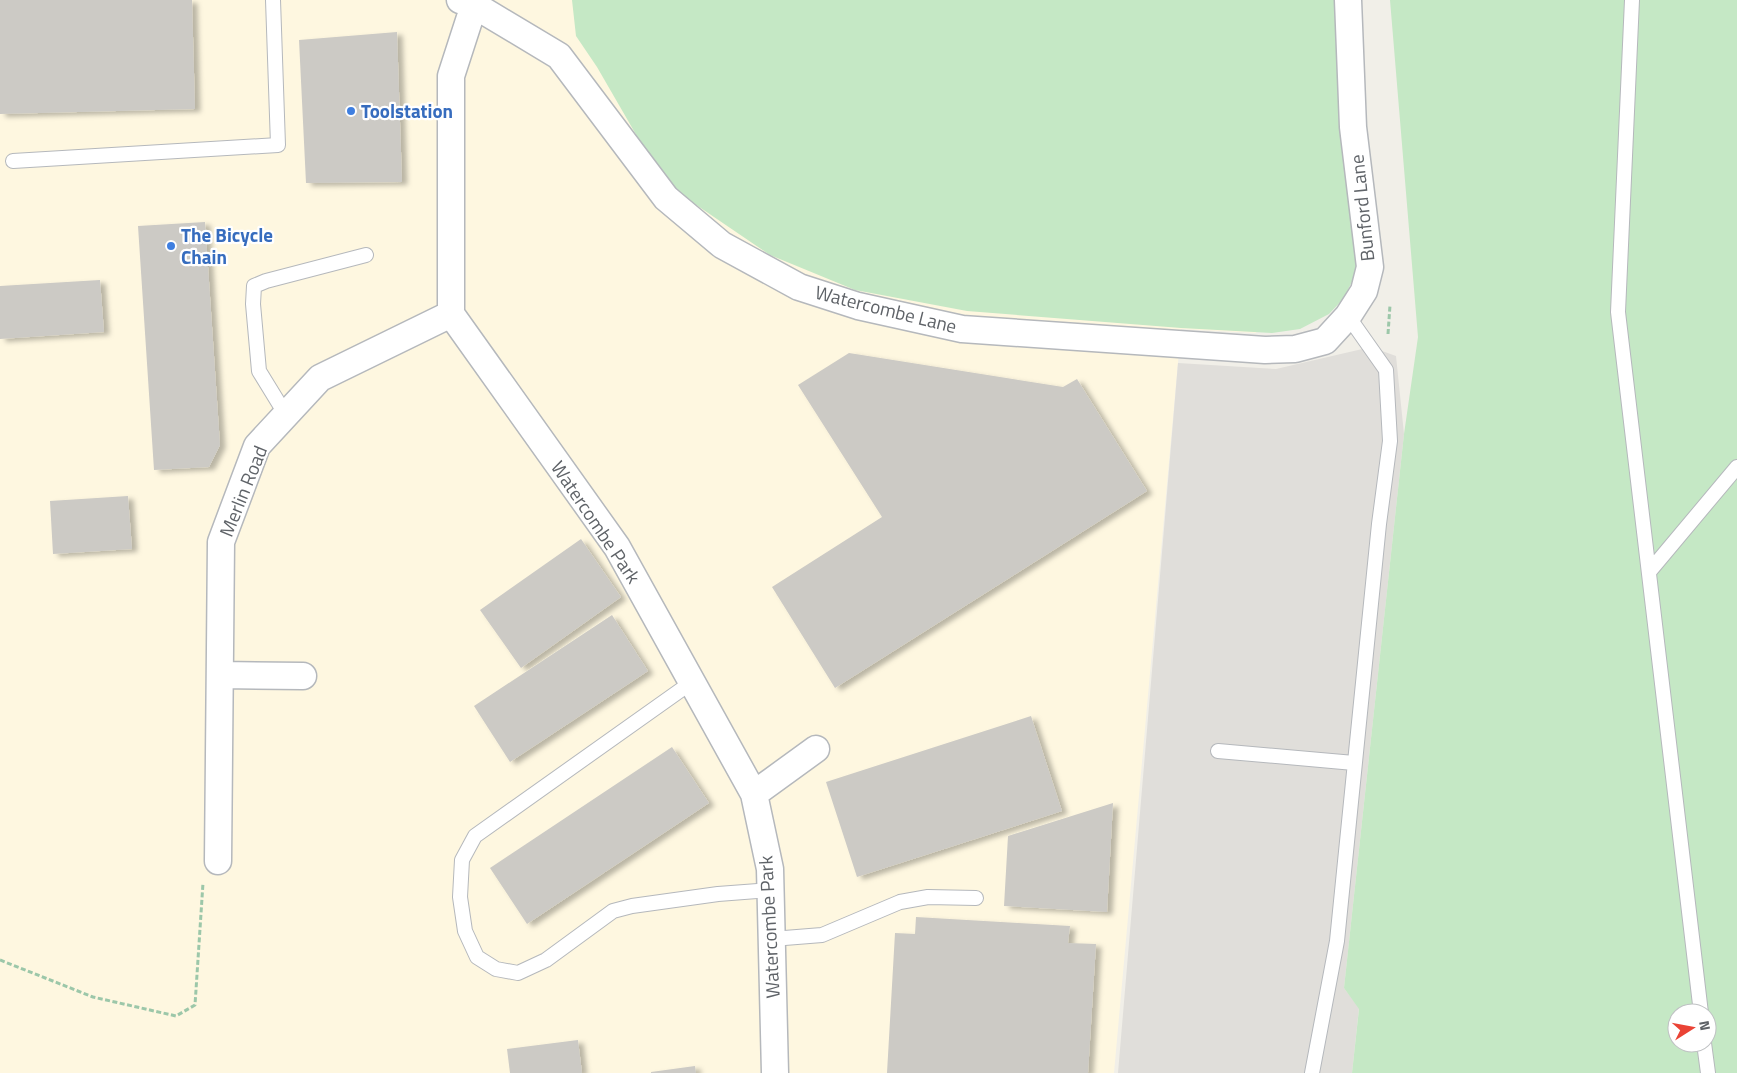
<svg xmlns="http://www.w3.org/2000/svg" width="1737" height="1073" viewBox="0 0 1737 1073" font-family="'Titillium Web',sans-serif">
  <defs>
    <filter id="shadow"><feDropShadow dx="5.5" dy="3" stdDeviation="2.5" flood-color="#0004"/></filter>
  </defs>
  <rect width="100%" height="100%" fill="#f1efe8"/>
  <path fill="#fef7e0" d="M 0,0 L 1326,0 L 1256,333 L 1181,329 L 1114,1073 L 0,1073 Z"/>
  <path fill="#e0deda" d="M 1371,347 L 1396,356 L 1404,434 L 1344,988 L 1359,1008 L 1352,1073 L 1118,1073 L 1178,363 L 1276,369 Z"/>
  <path fill="#c5e8c5" fill-rule="evenodd" d="M 572,0 L 1340,0 L 1357,244 L 1356,273 L 1344,298 L 1329,314 L 1300,329 L 1272,333 L 1181,328 L 967,311 L 855,290 L 770,255 L 664,183 L 597,67 L 576,36 Z
    M 1390,0 L 1737,0 L 1737,1073 L 1352,1073 L 1359,1009 L 1344,988 L 1404,434 L 1418,337 ZM 1677,1013 L 1707,1013 L 1707,1043 L 1677,1043 Z"/>
  <path fill="#cccac5" filter="url(#shadow)" d="M 0,0 L 192,0 L 195,109 L 0,114 Z
    M 397,32 L 402,182 L 306,183 L 299,40 Z
    M 205,222 L 220,445 L 209,467 L 154,470 L 138,226 Z
    M 100,280 L 104,332 L 0,339 L 0,286 Z
    M 849,353 L 1063,387 L 1077,379 L 1147,491 L 835,688 L 772,587 L 882,517 L 798,385 Z
    M 128,496 L 132,549 L 53,554 L 50,501 Z
    M 581,539 L 621,597 L 521,668 L 480,610 Z
    M 612,615 L 648,671 L 510,762 L 474,706 Z
    M 1031,716 L 1062,811 L 857,877 L 826,782 Z
    M 672,747 L 709,803 L 527,924 L 490,868 Z
    M 1113,803 L 1107,912 L 1004,906 L 1008,836 Z
    M 916,917 L 1070,926 L 1068,943 L 1096,944 L 1088,1073 L 887,1073 L 895,933 L 915,934 Z
    M 578,1040 L 582,1073 L 510,1073 L 507,1049 Z
    M 695,1066 L 696,1073 L 651,1073 L 651,1072 Z"/>
  <g fill="none" stroke-linecap="round" stroke-linejoin="round">
    <defs>
      <path id="service" d="M 1632,0 L 1618,312 L 1701,1013
        M 13,161 L 278,145 L 273,0
        M 286,415 L 259,371 L 253,304 L 254,286 L 266,281 L 366,255
        M 1649,572 L 1737,467
        M 692,682 L 475,836 L 462,860 L 460,897 L 465,931 L 477,957 L 496,969 L 518,973 L 546,960 L 613,911 L 632,906 L 718,894 L 770,890
        M 1218,751 L 1354,763
        M 772,939 L 822,935 L 900,902 L 928,897 L 976,898
        M 1704,1043 L 1708,1073
        M 1312,1073 L 1337,941 L 1379,524 L 1390,441 L 1386,370 L 1348,316"/>
      <path id="minor" d="M 460,0 L 474,5 L 559,56 L 666,198 L 722,245 L 799,287 L 858,306 L 962,329 L 1265,350 L 1295,349 L 1325,341 L 1348,316 L 1364,291 L 1370,267 L 1353,127 L 1348,0
        M 474,5 L 451,76 L 451,314 L 617,547 L 754,794 L 770,869 L 775,1073
        M 221,675 L 303,676
        M 754,794 L 816,749
        M 218,861 L 221,542 L 257,446 L 320,378 L 451,314"/>
    </defs>
    <use href="#service" stroke="#b5b8bc" stroke-width="16"/>
    <use href="#minor" stroke="#b5b8bc" stroke-width="29"/>
    <path stroke="#9cc7a9" stroke-width="3" stroke-dasharray="5 2.5" stroke-linecap="butt" d="M 1388,334 L 1390,305
      M 0,960 L 93,997 L 176,1016 L 195,1005 L 203,883"/>
    <use href="#service" stroke="#fff" stroke-width="14"/>
    <use href="#minor" stroke="#fff" stroke-width="26"/>
  </g>
  <g fill="#3f7fe0" stroke="#fff" stroke-width="2">
    <circle cx="351" cy="111" r="5"/>
    <circle cx="171" cy="246" r="5"/>
  </g>
  <g text-anchor="middle" stroke-width="4.5" stroke-linejoin="round" paint-order="stroke">
    <g font-size="19" font-weight="bold" fill="#366cbe" stroke="#fff" text-anchor="start">
      <text x="361" y="118">Toolstation</text>
      <text x="181" y="242">The Bicycle<tspan x="181" dy="22">Chain</tspan></text>
    </g>
    <g font-size="19" fill="#5f6368" stroke="#fff">
      <text transform="translate(1362 208) rotate(-96)" y="7">Bunford Lane</text>
      <text transform="translate(886 309) rotate(14)" y="7">Watercombe Lane</text>
      <text transform="translate(243 491) rotate(-68)" y="7">Merlin Road</text>
      <text transform="translate(596 522) rotate(56)" y="7">Watercombe Park</text>
      <text transform="translate(769 927) rotate(-93)" y="7">Watercombe Park</text>
    </g>
  </g>
  <g transform="translate(1692 1028) rotate(79)"><circle r="24" fill="#ffffff" stroke="#bfc1c3"/>
  <path d="M0-4L9 19L0 12L-9 19Z" fill="#ea4335"/>
  <text y="-8" font-size="14" font-weight="bold" text-anchor="middle" fill="#5f6368">N</text>
  </g>
</svg>
